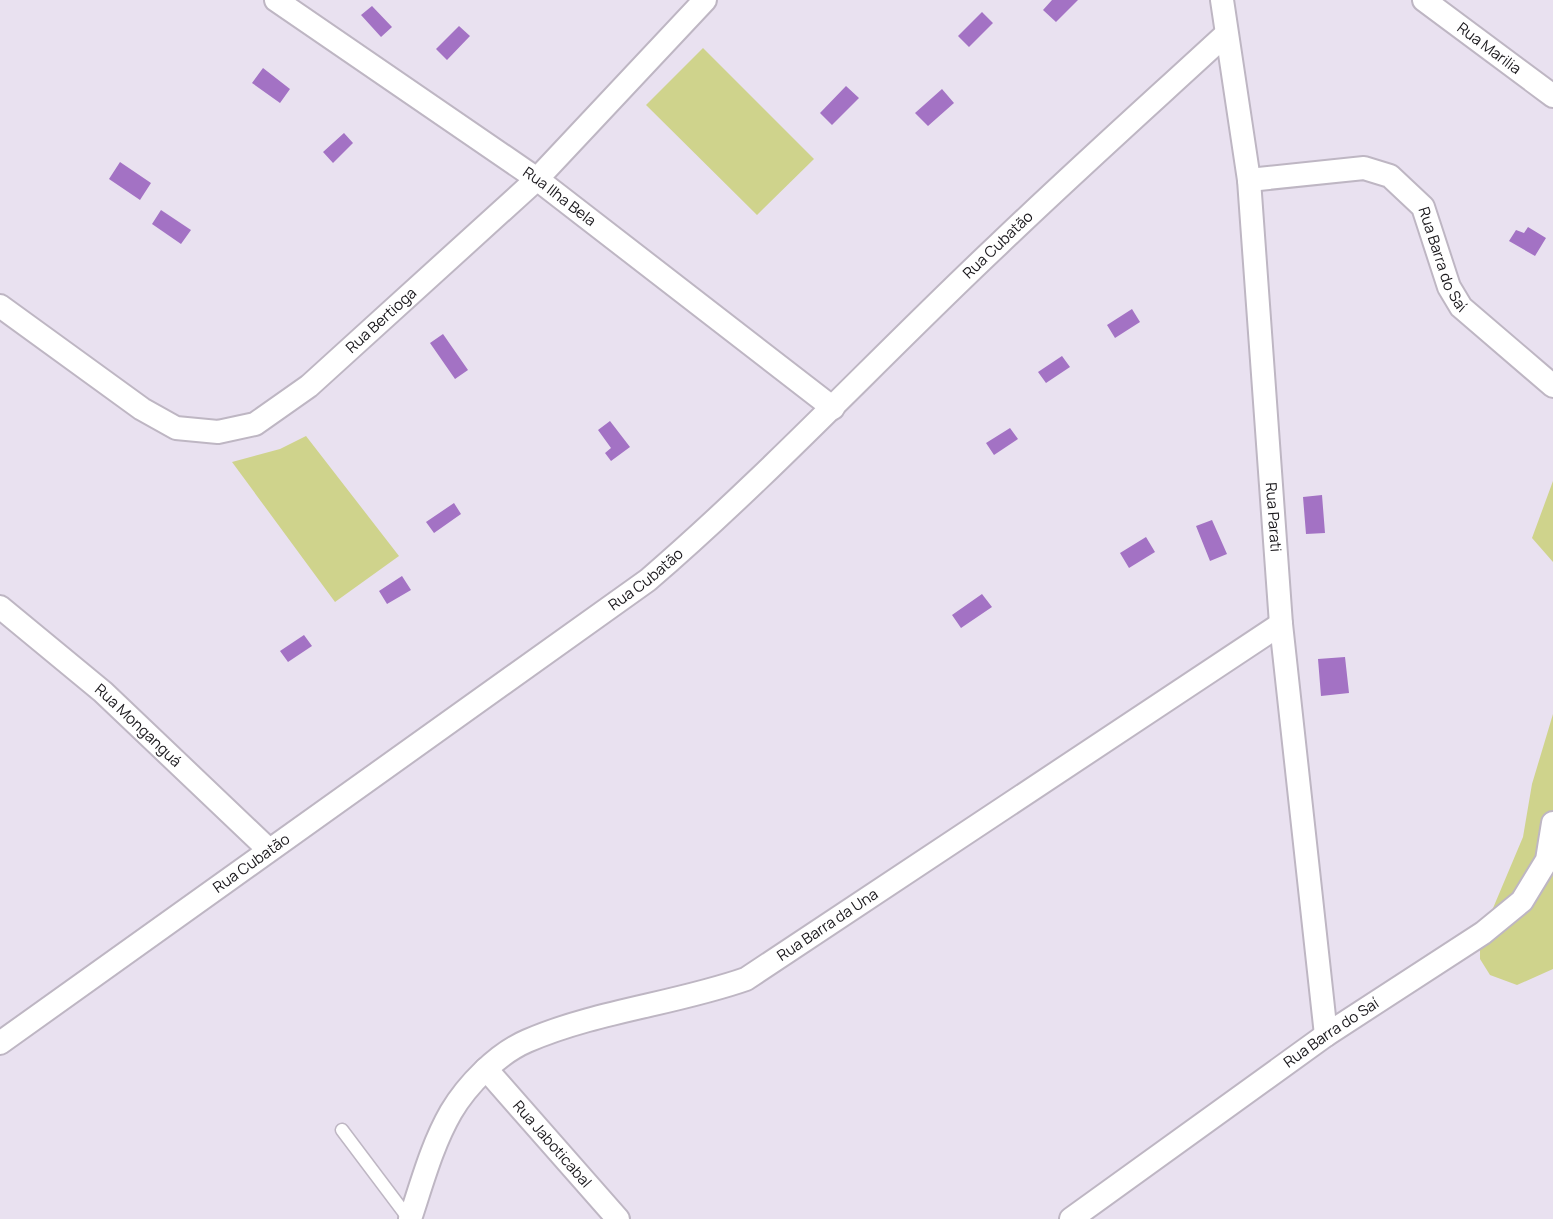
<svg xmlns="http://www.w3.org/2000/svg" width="1553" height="1219" viewBox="0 0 1553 1219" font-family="Manrope,sans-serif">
  <rect width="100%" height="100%" fill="#e9e1f0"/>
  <path fill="#cfd38c" d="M 703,48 L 814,159 L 757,215 L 646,105 Z
    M 306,436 L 399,556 L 335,602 L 232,462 L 280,449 Z
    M 1553,481 L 1553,562 L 1532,538 Z
    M 1553,714 L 1553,969 L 1517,985 L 1490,975 L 1480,959 L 1480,939 L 1523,837 L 1532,784 Z"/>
  <path fill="#a372c4" d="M 1052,0 L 1078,0 L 1056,22 L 1043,10 Z
    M 372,6 L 392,27 L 381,37 L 361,15 Z
    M 982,12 L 993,23 L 969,47 L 958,36 Z
    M 459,26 L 470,36 L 447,60 L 436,49 Z
    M 263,68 L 290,89 L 280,103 L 252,83 Z
    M 846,86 L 859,98 L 832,125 L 820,113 Z
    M 942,89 L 954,103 L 928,126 L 915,113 Z
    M 344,133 L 353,143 L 333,163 L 323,152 Z
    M 120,162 L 151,183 L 140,200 L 109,179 Z
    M 161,210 L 191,230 L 181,244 L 152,224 Z
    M 1528,227 L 1546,238 L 1535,256 L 1509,241 L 1516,230 L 1524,233 Z
    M 1132,309 L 1140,322 L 1115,338 L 1107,325 Z
    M 443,334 L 468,370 L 455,379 L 430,343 Z
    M 1062,356 L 1070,367 L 1046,383 L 1038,372 Z
    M 610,421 L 630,447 L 611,461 L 605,453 L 611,448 L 598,430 Z
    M 1010,428 L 1018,439 L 994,455 L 986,443 Z
    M 1322,495 L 1325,533 L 1306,534 L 1303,497 Z
    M 454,503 L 461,514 L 434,533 L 426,522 Z
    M 1212,520 L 1227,554 L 1210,561 L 1196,526 Z
    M 1146,537 L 1155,552 L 1129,568 L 1120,553 Z
    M 402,576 L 411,590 L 387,604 L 379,591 Z
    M 982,594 L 992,607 L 961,628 L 952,615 Z
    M 304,635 L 312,646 L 288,662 L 280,651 Z
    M 1345,657 L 1349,693 L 1321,696 L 1318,659 Z"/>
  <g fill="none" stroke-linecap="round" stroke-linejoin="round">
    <defs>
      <path id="service" d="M 342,1130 L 409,1219"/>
      <g id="minor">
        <path id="s1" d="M 276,0 L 537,179 L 833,408"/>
        <path id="s2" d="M 1222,0 L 1249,180 L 1281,624 L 1326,1035"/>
        <path id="s3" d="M 1424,0 L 1553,96"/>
        <path id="s4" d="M 1249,180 L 1364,168 L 1390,176 L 1423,207 L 1449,287 L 1461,307 L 1553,386"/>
        <path id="s5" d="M 0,306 L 142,409 L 176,428 L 218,432 L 255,424 L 309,386 L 537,179 L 705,0"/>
        <path id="s6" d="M 0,607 L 103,692 L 269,850"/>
        <path id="s7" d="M 0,1043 L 648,580 C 771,474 881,355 999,244 C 1073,173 1150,104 1225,35"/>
        <path id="s8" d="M 486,1069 L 618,1219"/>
        <path id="s9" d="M 410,1219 C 422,1183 432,1145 451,1112 C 467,1085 497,1054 527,1041 C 596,1011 675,1004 746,979 L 1281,624"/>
        <path id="s10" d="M 1071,1219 L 1326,1035 L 1483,933 L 1522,901 L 1547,860 L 1553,823"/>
      </g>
    </defs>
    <use href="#service" stroke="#beb6c3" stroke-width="15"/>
    <use href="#minor" stroke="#beb6c3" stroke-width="26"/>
    <use href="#service" stroke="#fff" stroke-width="12"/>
    <use href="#minor" stroke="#fff" stroke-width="22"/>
  </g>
  <g text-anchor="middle" stroke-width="4.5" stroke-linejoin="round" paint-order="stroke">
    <g font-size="15" fill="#19171b" stroke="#e9e1f0">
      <text dy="5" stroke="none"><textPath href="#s3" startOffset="81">Rua Marilia</textPath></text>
      <text dy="5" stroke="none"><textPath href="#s1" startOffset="345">Rua Ilha Bela</textPath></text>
      <text dy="5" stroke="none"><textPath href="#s7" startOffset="1281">Rua Cubatão</textPath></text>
      <text dy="5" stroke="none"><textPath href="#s4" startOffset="244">Rua Barra do Saí</textPath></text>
      <text dy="5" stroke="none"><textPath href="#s5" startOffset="458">Rua Bertioga</textPath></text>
      <text dy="5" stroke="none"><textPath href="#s2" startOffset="520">Rua Parati</textPath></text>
      <text dy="5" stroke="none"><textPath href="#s7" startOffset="795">Rua Cubatão</textPath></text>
      <text dy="5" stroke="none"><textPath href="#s6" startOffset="182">Rua Monganguá</textPath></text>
      <text dy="5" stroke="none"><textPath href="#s7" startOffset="309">Rua Cubatão</textPath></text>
      <text dy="5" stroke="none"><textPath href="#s9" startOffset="546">Rua Barra da Una</textPath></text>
      <text dy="5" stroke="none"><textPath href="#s10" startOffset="320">Rua Barra do Saí</textPath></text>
      <text dy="5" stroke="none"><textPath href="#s8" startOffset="100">Rua Jaboticabal</textPath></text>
    </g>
  </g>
</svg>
